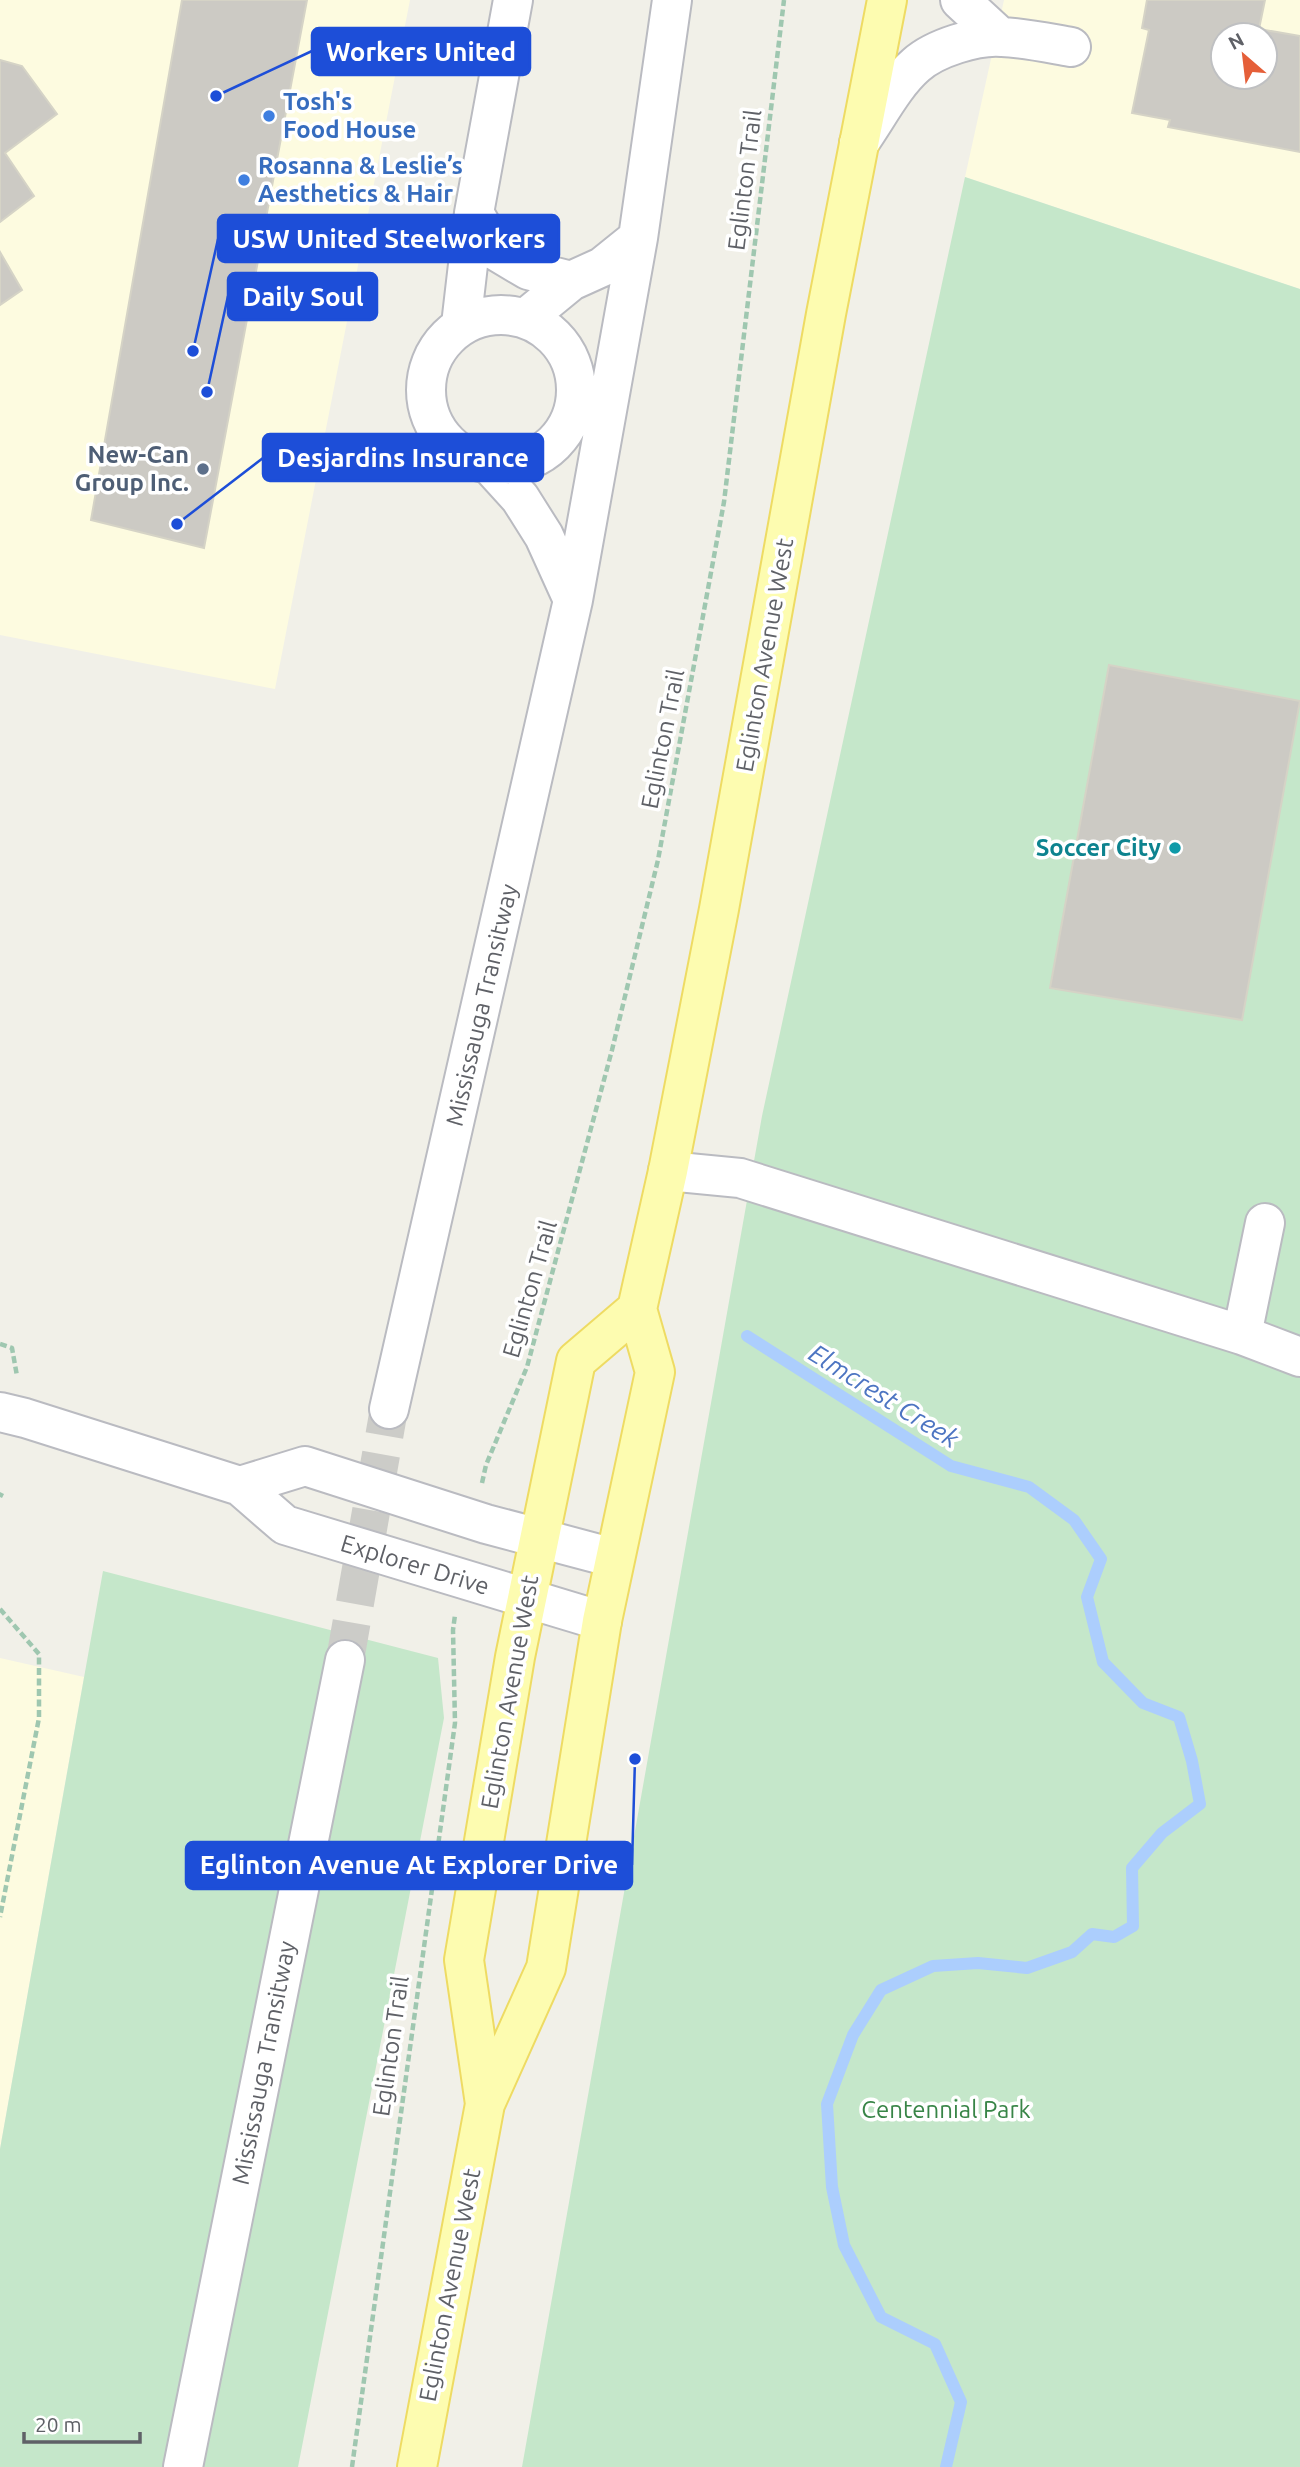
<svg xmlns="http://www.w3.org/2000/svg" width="1300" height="2467" viewBox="0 0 1300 2467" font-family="Ubuntu,sans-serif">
  <rect width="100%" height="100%" fill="#f1f0e8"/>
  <path fill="#fdfbe0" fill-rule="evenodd" d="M 0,0 L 410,0 L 275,689 L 0,635 Z
    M 1004,0 L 1300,0 L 1300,289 L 965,177 ZM 1223,35 L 1265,35 L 1265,77 L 1223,77 Z
    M 0,1658 L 84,1677 L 0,2149 Z"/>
  <path fill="#c5e7ca" d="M 965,177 L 1300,289 L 1300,2467 L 522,2467 L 762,1116 Z
    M 103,1571 L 438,1658 L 444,1718 L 298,2467 L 0,2467 L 0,2149 Z"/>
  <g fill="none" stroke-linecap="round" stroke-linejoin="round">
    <path stroke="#accefd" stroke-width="12" d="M 747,1336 L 951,1466 L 1029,1487 L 1074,1520 L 1101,1559 L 1087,1597 L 1103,1662 L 1143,1703 L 1179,1717 L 1192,1761 L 1200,1804 L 1162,1833 L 1132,1868 L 1133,1926 L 1114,1937 L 1092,1934 L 1072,1952 L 1027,1968 L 978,1963 L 933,1966 L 881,1990 L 853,2035 L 827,2104 L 832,2187 L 844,2245 L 881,2317 L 935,2344 L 961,2402 L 946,2467"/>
  </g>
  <path fill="#cccac4" stroke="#d5d3c6" stroke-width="2" fill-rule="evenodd" d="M 182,0 L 307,0 L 204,548 L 91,520 Z
    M 1147,0 L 1265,0 L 1259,29 L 1300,36 L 1300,152 L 1168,127 L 1170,120 L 1132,113 L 1149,30 L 1142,28 ZM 1223,35 L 1265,35 L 1265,77 L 1223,77 Z
    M 0,60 L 22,66 L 57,114 L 5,153 L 34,196 L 0,222 Z
    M 0,252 L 22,290 L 0,305 Z
    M 1109,665 L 1300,701 L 1242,1020 L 1050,988 Z"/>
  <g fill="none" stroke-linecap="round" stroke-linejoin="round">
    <path stroke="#ccccc8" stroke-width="38" stroke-dasharray="38 19" stroke-linecap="butt" d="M 345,1660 L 389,1409"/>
    <defs>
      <path id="minor" d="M 960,0 L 999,36
        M 859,143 C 877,118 893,85 916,65 C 935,48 977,35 1002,37 C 1025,38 1048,43 1071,47
        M 474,213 L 496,251 L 528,270 L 571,281
        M426 390a75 75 0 1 1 150 0a75 75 0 1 1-150 0Z
        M 526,318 L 571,281 L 602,267 L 638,238
        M 461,325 L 474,213 L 513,0
        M 490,465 L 520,498 L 544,536 L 573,600
        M 668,1171 L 740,1178 L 1242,1335 L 1300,1357
        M 1242,1335 L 1265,1223
        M 389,1409 L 573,600 L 638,238 L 672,0
        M 0,1412 L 25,1418 L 240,1486 L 285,1525 L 602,1621
        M 240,1486 L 305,1466 L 486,1524 L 614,1558
        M 183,2467 L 345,1660"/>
      <path id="major" d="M 485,2104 L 464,1960 L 515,1657 L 576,1361 L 637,1309
        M 417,2467 L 485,2104 L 546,1968 L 602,1621 L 655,1372 L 637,1309 L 668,1171 L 719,909 L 826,314 L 887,0"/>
    </defs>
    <use href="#minor" stroke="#babbc1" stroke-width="42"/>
    <use href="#major" stroke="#eedb63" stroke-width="42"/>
    <path stroke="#9fc7b0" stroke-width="4.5" stroke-dasharray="7 3.5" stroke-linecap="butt" d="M 0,1344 L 12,1348 L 17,1376
      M 482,1483 L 486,1465 L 527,1367 L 612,1050 L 658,860 L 724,502 L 784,0
      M 0,1497 L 2,1493
      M 0,1609 L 39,1654 L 39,1718 L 0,1917
      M 352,2467 L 455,1723 L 453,1630 L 455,1615"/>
    <use href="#minor" stroke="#fff" stroke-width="38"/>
    <use href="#major" stroke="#fdfcb0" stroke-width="38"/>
  </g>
  <g fill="#3f7fe0" stroke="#fff" stroke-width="2.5">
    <circle cx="269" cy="116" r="7"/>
    <circle cx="244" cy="180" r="7"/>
  </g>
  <circle fill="#5c6f8a" stroke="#fff" stroke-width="2.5" cx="203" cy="469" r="7"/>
  <circle fill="#0f9aa8" stroke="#fff" stroke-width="2.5" cx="1175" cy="848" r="7"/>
  <g text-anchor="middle" stroke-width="7" stroke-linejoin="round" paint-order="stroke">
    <g font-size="24" font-weight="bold" fill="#366cbe" stroke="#fff" text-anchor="start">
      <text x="283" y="110">Tosh's<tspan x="283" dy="28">Food House</tspan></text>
      <text x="258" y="174">Rosanna &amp; Leslie’s<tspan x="258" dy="28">Aesthetics &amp; Hair</tspan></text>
    </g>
    <g font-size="24" fill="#5f6167" stroke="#fff">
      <text transform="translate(745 180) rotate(-83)" y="8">Eglinton Trail</text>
      <text transform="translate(765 655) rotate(-80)" y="8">Eglinton Avenue West</text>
      <text transform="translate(663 739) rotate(-79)" y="8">Eglinton Trail</text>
      <text transform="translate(482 1005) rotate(-77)" y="8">Mississauga Transitway</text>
      <text transform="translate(530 1289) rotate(-74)" y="8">Eglinton Trail</text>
      <text transform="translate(415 1565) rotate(17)" y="8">Explorer Drive</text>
      <text transform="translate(510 1692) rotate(-80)" y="8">Eglinton Avenue West</text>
      <text transform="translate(391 2046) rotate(-82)" y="8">Eglinton Trail</text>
      <text transform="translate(264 2063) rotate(-79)" y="8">Mississauga Transitway</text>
      <text transform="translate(450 2285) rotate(-79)" y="8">Eglinton Avenue West</text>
    </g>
    <g font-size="24" font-weight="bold" fill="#4e5e75" stroke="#fff" text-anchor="end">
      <text x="189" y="463">New-Can<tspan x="189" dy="28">Group Inc.</tspan></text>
    </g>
    <g font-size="24" font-weight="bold" fill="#0d838f" stroke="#fff" text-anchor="end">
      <text x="1161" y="856">Soccer City</text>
    </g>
    <g font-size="24" fill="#388547" stroke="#fff">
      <text x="946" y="2118">Centennial Park</text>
    </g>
    <g font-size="26" font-style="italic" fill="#4d75c2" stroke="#fff">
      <text transform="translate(884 1396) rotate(32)" y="9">Elmcrest Creek</text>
    </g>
  </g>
  <path fill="none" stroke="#1d4ed8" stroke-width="2.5" d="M216 96L312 51M193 351L218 239M207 392L228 296M177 524L263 458M635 1759L632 1865"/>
  <g fill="#1d4ed8" stroke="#fff" stroke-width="2.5">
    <circle cx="216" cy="96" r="7"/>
    <circle cx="193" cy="351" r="7"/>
    <circle cx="207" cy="392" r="7"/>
    <circle cx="177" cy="524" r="7"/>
    <circle cx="635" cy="1759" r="7"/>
  </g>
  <g fill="#1d4ed8" stroke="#1d4ed8" stroke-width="2.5">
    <rect x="312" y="28" width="218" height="47" rx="7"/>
    <rect x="218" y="215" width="341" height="47" rx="7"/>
    <rect x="228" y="273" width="149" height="47" rx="7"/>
    <rect x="263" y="434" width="280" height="47" rx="7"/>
    <rect x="186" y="1842" width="446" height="47" rx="7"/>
  </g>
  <g font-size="26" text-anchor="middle" font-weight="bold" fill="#fff">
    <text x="421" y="61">Workers United</text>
    <text x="389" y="248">USW United Steelworkers</text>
    <text x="303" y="306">Daily Soul</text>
    <text x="403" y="467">Desjardins Insurance</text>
    <text x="409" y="1874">Eglinton Avenue At Explorer Drive</text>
  </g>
  <g transform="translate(1244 56) rotate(332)"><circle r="33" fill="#ffffff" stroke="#bfc0c2" stroke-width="2"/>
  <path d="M0-5L12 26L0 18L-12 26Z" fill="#e55f39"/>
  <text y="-10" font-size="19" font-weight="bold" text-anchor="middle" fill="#5f6167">N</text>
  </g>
  <path d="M24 2432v10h116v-10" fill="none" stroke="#5f6167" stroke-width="3.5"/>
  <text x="35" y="2432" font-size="21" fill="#5f6167" stroke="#ffffff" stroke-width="5" paint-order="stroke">20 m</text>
</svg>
